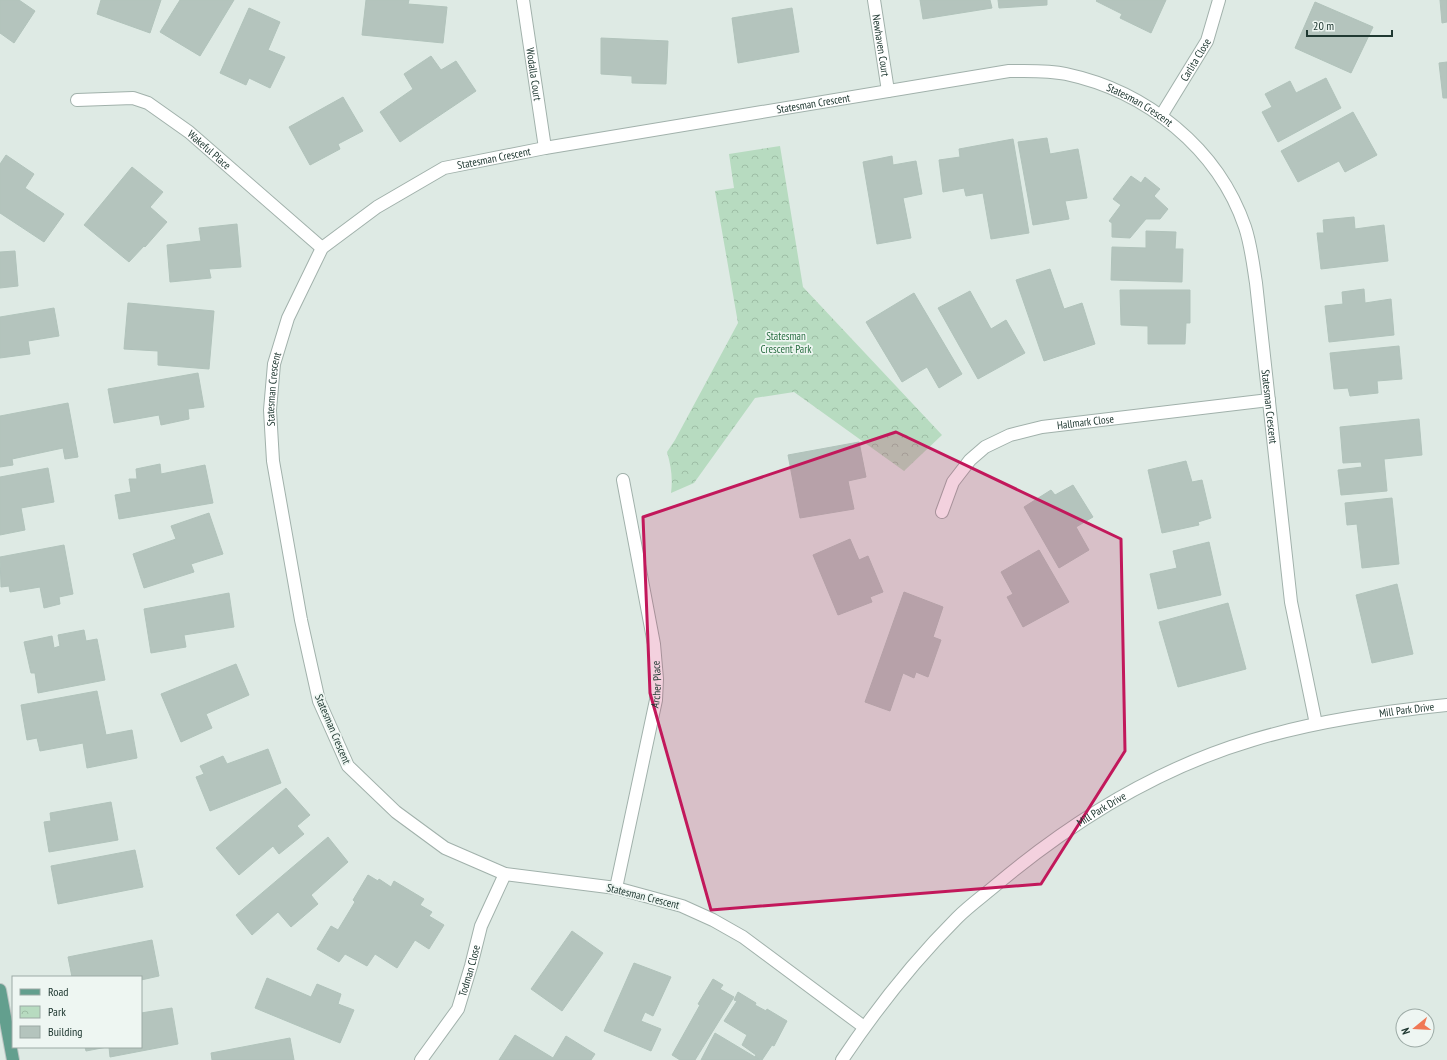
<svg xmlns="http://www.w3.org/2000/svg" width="1447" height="1060" viewBox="0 0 1447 1060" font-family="'PT Sans Narrow',sans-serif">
  <defs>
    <pattern id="park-crowns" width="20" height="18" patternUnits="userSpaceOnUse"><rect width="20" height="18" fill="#b7dbc0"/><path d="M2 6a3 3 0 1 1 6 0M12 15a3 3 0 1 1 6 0" fill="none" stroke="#9dbda5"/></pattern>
  </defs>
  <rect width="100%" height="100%" fill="#deeae4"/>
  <path fill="url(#park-crowns)" d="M 780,146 L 803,287 L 942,435 L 904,471 L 794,392 L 755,398 L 694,483 L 671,493 C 673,478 671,466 667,452 L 675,440 L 738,323 L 715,191 L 734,188 L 729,154 Z"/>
  <path fill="#b4c4bd" stroke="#b1c3bb" d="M 0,0 L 19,0 L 35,11 L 14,43 L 0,33 Z
    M 101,0 L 161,0 L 150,33 L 97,14 Z
    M 180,0 L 234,0 L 200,56 L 160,32 Z
    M 366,0 L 409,0 L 408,4 L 447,7 L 443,43 L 362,35 Z
    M 920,0 L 990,0 L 992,8 L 923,19 Z
    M 998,0 L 1047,0 L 1047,5 L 999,8 Z
    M 1097,0 L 1166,0 L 1151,33 L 1120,18 L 1122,14 L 1096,1 Z
    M 1440,0 L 1447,0 L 1447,22 L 1442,23 Z
    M 1315,2 L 1373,27 L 1351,73 L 1295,48 Z
    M 249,8 L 280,22 L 268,50 L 285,57 L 270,88 L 249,78 L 246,85 L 220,73 Z
    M 792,8 L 799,52 L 738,63 L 732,18 Z
    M 601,38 L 668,41 L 666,84 L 632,83 L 632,76 L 601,74 Z
    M 431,56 L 441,70 L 456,61 L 476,91 L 400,142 L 380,112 L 413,89 L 404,74 Z
    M 1447,62 L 1447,98 L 1443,98 L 1439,63 Z
    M 1326,78 L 1341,108 L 1278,142 L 1262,112 L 1272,107 L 1265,94 L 1290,81 L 1296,93 Z
    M 343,97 L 363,131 L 338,144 L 340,149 L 310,165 L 289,127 Z
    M 1353,112 L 1377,155 L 1345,172 L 1339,161 L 1298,182 L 1281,151 Z
    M 1047,138 L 1050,154 L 1078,149 L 1087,198 L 1065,201 L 1069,219 L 1033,225 L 1018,142 Z
    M 1013,139 L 1029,233 L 991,239 L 983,193 L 966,196 L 964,188 L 943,192 L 939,160 L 960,157 L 959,149 Z
    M 6,155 L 34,174 L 25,188 L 64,214 L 44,242 L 0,213 L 0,164 Z
    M 892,156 L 893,165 L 916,161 L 922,194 L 903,198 L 911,238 L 877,244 L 863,162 Z
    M 132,167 L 163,192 L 150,207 L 167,222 L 145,247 L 144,246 L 129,262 L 84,225 Z
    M 1131,176 L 1141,183 L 1145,177 L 1160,189 L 1154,196 L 1168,209 L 1160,219 L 1146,219 L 1130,238 L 1112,237 L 1112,223 L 1109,221 L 1121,205 L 1113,199 Z
    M 1354,217 L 1355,229 L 1384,225 L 1388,261 L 1321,269 L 1317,233 L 1324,233 L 1323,220 Z
    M 237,224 L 241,267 L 209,269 L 211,278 L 170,282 L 167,245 L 201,241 L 199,228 Z
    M 1146,231 L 1176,232 L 1175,249 L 1183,249 L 1182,282 L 1111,280 L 1112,247 L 1146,248 Z
    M 15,251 L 18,286 L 0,288 L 0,252 Z
    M 1050,269 L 1064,309 L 1082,303 L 1095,344 L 1044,361 L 1016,280 Z
    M 1364,289 L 1365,303 L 1391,299 L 1394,335 L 1329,342 L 1325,306 L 1343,304 L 1342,292 Z
    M 1120,290 L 1190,290 L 1190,323 L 1186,323 L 1185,344 L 1148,344 L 1148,326 L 1121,325 Z
    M 970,291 L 991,329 L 1006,320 L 1025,353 L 978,379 L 938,308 Z
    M 914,293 L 962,374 L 939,388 L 927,367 L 902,382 L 866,322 Z
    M 128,303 L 214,311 L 209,369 L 158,365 L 158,351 L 124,349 Z
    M 54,308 L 59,336 L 28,341 L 30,354 L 0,358 L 0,317 Z
    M 1399,346 L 1402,379 L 1377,381 L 1378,393 L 1350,396 L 1348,388 L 1334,389 L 1330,353 Z
    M 198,373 L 204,407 L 188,409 L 189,419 L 161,425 L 159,415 L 114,423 L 108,389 Z
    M 68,403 L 78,457 L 65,459 L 63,448 L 12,459 L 13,465 L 0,467 L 0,416 Z
    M 1419,419 L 1422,455 L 1384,459 L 1387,491 L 1341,495 L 1338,470 L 1362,467 L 1361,462 L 1343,463 L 1340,427 Z
    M 859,442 L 866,477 L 848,481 L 854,509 L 800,518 L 788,455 Z
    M 1186,461 L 1192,482 L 1202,480 L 1211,518 L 1198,522 L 1199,525 L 1162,533 L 1148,470 Z
    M 160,464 L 161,474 L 205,465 L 213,503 L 119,519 L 115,495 L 131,492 L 129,479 L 137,479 L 136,469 Z
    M 48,468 L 54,502 L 21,508 L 25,530 L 0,535 L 0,477 Z
    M 1073,485 L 1093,517 L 1076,527 L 1089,550 L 1059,568 L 1024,507 L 1051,490 L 1055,495 Z
    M 1392,498 L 1399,564 L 1362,568 L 1357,524 L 1347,525 L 1345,503 Z
    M 209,513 L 223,554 L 191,564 L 194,572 L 144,588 L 133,554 L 176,539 L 171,526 Z
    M 850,539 L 859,560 L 868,556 L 883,592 L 870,597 L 872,602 L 838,615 L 813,555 Z
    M 1209,542 L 1221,595 L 1158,609 L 1150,574 L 1177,568 L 1173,551 Z
    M 64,545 L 73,594 L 59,597 L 60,604 L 44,608 L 40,587 L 10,592 L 9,586 L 1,587 L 0,557 Z
    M 1039,550 L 1069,602 L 1023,627 L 1007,597 L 1013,594 L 1001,572 Z
    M 1397,584 L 1413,654 L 1372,663 L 1356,595 Z
    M 904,592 L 943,607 L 933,637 L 941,640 L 928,677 L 916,672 L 914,678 L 903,673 L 890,711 L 865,702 Z
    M 229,593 L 234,627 L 184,635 L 186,647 L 151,653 L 144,609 Z
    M 1228,603 L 1246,669 L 1178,687 L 1159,622 Z
    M 84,630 L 86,641 L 97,639 L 105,680 L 38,693 L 35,673 L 31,673 L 24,642 L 52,636 L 54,648 L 60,646 L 58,635 Z
    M 236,664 L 249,695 L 206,714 L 212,728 L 181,742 L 161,694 Z
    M 97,691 L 106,735 L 132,730 L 137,758 L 87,768 L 83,743 L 40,751 L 37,738 L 27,740 L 21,705 Z
    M 268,749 L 281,783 L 210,811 L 196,777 L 204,774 L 200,766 L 223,756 L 227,764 Z
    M 286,788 L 310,815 L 297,826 L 304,834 L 279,854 L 273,846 L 239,875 L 216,848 Z
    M 111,802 L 118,840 L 49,852 L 44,822 L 51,821 L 50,813 Z
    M 328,837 L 348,862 L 311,895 L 318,904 L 291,927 L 278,912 L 252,935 L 236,915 Z
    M 135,850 L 143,887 L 58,904 L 51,866 Z
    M 368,875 L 378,881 L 379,879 L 391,887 L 394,881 L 424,899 L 420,905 L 432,912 L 429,916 L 444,925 L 429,949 L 415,940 L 397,968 L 375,954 L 367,966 L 345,954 L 339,962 L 317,949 L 331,926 L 338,930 L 355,902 L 353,900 Z
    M 572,931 L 603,953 L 562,1011 L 531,989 Z
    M 152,940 L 159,976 L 141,980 L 141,977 L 72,977 L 68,957 Z
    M 634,963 L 671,977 L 653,1016 L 645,1012 L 641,1021 L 661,1029 L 651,1051 L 604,1031 Z
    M 267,978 L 311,997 L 317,984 L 341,994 L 338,1004 L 354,1010 L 340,1043 L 255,1008 Z
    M 713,979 L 723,985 L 720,989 L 734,997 L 695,1060 L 680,1060 L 672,1055 L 700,1005 L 698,1004 Z
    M 738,992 L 756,1003 L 755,1005 L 766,1011 L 767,1009 L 787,1021 L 774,1046 L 772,1045 L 762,1060 L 755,1057 L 756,1055 L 742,1045 L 747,1035 L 724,1021 L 737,1001 L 734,1000 Z
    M 172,1008 L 178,1044 L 110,1057 L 109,1047 L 141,1047 L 141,1013 Z
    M 715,1033 L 760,1060 L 701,1060 Z
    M 515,1035 L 553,1058 L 566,1036 L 595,1054 L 591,1060 L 499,1060 Z
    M 290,1038 L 294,1060 L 212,1060 L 211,1053 Z
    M 85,1047 L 107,1047 L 86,1051 Z"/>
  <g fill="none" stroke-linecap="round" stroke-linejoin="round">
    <defs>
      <g id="street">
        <path id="s1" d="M 523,0 L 545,148"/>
        <path id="s2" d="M 874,0 L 888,91"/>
        <path id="s3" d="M 77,100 L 133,98 L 148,103 L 189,132 L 322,248"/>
        <path id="s4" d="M 1161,116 L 1207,41 L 1219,0"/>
        <path id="s5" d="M 942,512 L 953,482 L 970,460 L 985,447 L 1010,435 L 1042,427 L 1269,400"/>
        <path id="s6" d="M 616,888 L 656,700 L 657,679 L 654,644 L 623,480"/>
        <path id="s7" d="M 864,1027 L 743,937 L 713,920 L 682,906 L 616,888 L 505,874 L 445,848 L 396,812 L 348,766 L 319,701 L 301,620 L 273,461 L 270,410 L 274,364 L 288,318 L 322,248 L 377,207 L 444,168 L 545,148 L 1009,71 C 1028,71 1048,70 1066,74 C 1146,91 1218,148 1245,227 C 1251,245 1253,264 1256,283 L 1291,602 L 1316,724"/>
        <path id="s8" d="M 421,1060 L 458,1009 L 471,966 L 481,926 L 505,874"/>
        <path id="s9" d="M 842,1060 C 876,1009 914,961 957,918 C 969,906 983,896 996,885 C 1071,822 1158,768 1253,740 C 1316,721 1381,712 1447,705"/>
      </g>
      <path id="primary" d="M 0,990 L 13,1060"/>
    </defs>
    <use href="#street" stroke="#a1b1ab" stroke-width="14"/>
    <use href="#primary" stroke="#bcc4c2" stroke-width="14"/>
    <use href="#street" stroke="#fff" stroke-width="12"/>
    <use href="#primary" stroke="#639f8e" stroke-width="12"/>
  </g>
  <path fill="#c2185b" fill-opacity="0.2" stroke="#c2185b" stroke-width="3" stroke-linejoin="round" d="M 896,432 L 1121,539 L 1125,751 L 1041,884 L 711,910 L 650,693 L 643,517 Z"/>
  <g text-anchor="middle" stroke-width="3.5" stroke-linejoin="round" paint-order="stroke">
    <g font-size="11" fill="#203932" stroke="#eef6f2">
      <text dy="4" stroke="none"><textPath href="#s2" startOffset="46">Newhaven Court</textPath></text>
      <text dy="4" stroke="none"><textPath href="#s4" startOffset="66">Carlita Close</textPath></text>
      <text dy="4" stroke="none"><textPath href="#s1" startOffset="75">Wodalla Court</textPath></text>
      <text dy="4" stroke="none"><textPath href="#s7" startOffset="1652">Statesman Crescent</textPath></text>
      <text dy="4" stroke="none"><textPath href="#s7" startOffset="1988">Statesman Crescent</textPath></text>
      <text dy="4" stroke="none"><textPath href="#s3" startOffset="149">Wakeful Place</textPath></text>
      <text dy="4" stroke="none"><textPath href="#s7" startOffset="1328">Statesman Crescent</textPath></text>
      <text dy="4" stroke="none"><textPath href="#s7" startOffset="980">Statesman Crescent</textPath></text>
      <text dy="4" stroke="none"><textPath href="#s7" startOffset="2335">Statesman Crescent</textPath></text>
      <text dy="4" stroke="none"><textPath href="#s5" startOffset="184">Hallmark Close</textPath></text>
      <text dy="4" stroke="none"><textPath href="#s6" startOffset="208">Archer Place</textPath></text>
      <text dy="4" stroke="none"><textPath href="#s9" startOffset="688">Mill Park Drive</textPath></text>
      <text transform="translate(333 729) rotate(67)" y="4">Statesman Crescent</text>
      <text dy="4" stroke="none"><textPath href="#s9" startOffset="364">Mill Park Drive</textPath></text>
      <text transform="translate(643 896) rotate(14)" y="4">Statesman Crescent</text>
      <text dy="4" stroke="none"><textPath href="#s8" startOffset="103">Todman Close</textPath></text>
    </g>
    <g font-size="11" fill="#2b6f43" stroke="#eef6f2">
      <text x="786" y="340">Statesman<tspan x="786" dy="13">Crescent Park</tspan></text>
    </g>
  </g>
  <rect x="12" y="976" width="130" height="72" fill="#eef6f2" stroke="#9caaa5"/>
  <rect x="20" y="989" width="20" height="6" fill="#639f8e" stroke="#9caaa5"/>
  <text x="48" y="996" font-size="12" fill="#203932">Road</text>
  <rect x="20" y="1006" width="20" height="12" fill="url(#park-crowns)" stroke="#9caaa5"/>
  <text x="48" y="1016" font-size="12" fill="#203932">Park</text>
  <rect x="20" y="1026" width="20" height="12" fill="#b4c4bd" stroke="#9caaa5"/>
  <text x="48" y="1036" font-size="12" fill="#203932">Building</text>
  <g transform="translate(1415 1028) rotate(252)"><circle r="19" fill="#eef6f2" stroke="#9caaa5"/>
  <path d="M0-3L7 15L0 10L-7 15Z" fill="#f07855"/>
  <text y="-6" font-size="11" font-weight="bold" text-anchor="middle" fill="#203932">N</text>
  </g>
  <path d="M1307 30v6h85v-6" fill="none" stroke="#203932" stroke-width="2"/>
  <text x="1313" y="30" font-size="12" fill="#203932" stroke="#eef6f2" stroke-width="3" paint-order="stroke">20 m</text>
</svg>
